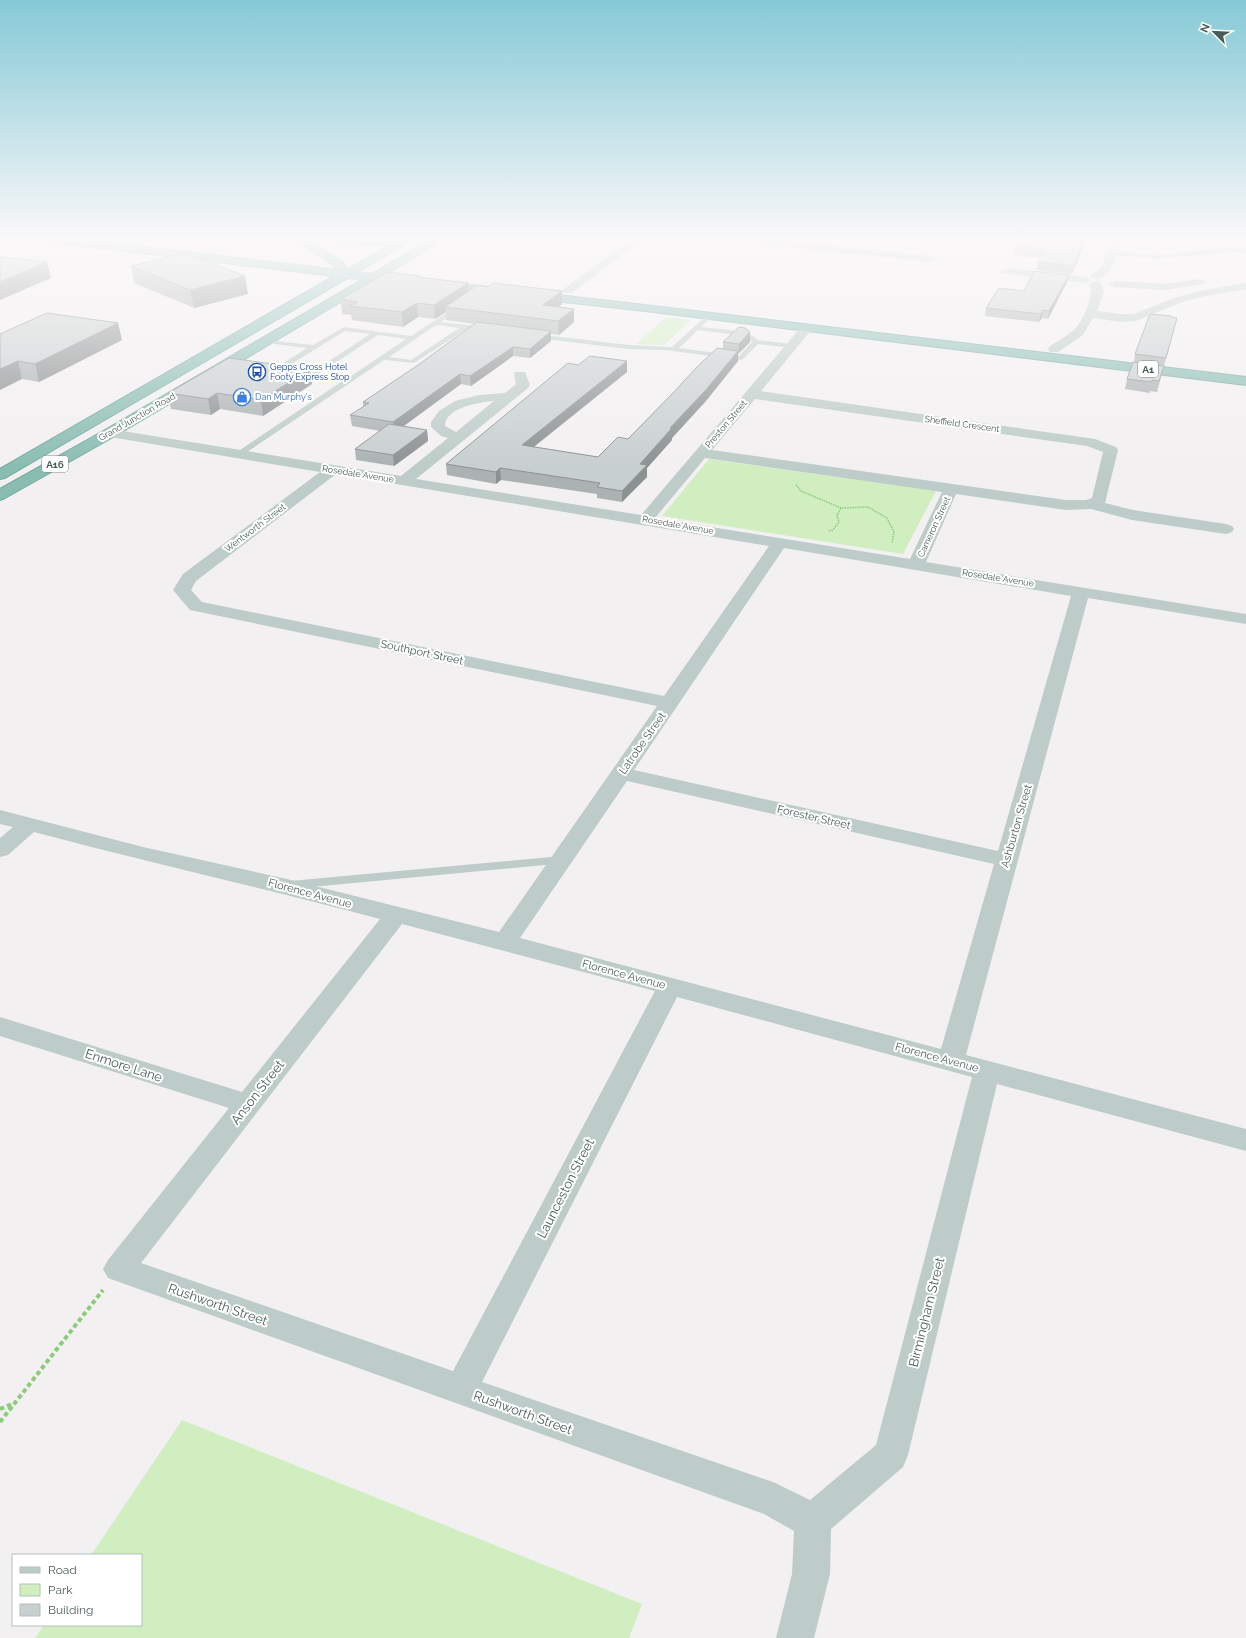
<svg xmlns="http://www.w3.org/2000/svg" width="1246" height="1638" viewBox="0 0 1246 1638" font-family="Raleway,sans-serif">
  <rect width="100%" height="100%" fill="#f3f0f2"/>
  <path fill="#d1eec1" d="M 666,317 L 691,320 L 664,345 L 636,344 Z
    M 709,459 L 936,491 L 903,554 L 662,516 Z
    M 182,1420 L 642,1604 L 629,1638 L 35,1638 L 44,1625 L 141,1625 L 141,1555 L 91,1555 Z"/>
  <g fill="none" stroke-linecap="round" stroke-linejoin="round">
    <defs>
      <path id="highway" d="M 45,239 L 77,239 L 337,270 L 333,265 L 295,239 L 307,239 L 341,261 L 348,269 L 390,245 L 340,243 L 336,242 L 335,239 L 414,239 L 357,272 L 372,274 L 431,239 L 444,239 L 385,275 L 645,305 L 1246,377 L 1246,385 L 645,311 L 376,281 L 115,436 L 5,498 L 0,500 L 0,489 L 105,430 L 363,279 L 348,278 L 5,478 L 0,479 L 0,469 L 334,276 L 50,242 Z"/>
    </defs>
    <use href="#highway" stroke="#75a99e" stroke-width="2"/>
    <path stroke="#8ccb7a" stroke-width="1.5" stroke-dasharray="1.5 1" stroke-linecap="butt" d="M 275,239 L 282,243
      M 796,485 L 801,491 L 841,508 L 868,507 L 887,518 L 894,532 L 892,543
      M 829,531 L 833,530 L 839,522 L 837,515 L 841,508"/>
    <path stroke="#8ccb7a" stroke-width="4" stroke-dasharray="4.5 3" stroke-linecap="butt" d="M 0,1409 L 15,1403
      M 0,1422 L 103,1290"/>
    <path fill="#bdccc8" fill-rule="evenodd" d="M 181,239 L 188,239 L 180,245 L 176,245 L 176,243 Z
      M 1231,248 L 1246,249 L 1246,253 L 1231,252 L 1157,259 L 1112,255 L 1109,253 L 1112,251 L 1157,255 Z
      M 459,305 L 461,306 L 461,308 L 441,322 L 486,327 L 489,329 L 488,330 L 467,329 L 414,363 L 384,360 L 241,456 L 235,456 L 234,454 L 341,382 L 274,371 L 274,369 L 307,348 L 267,343 L 265,342 L 265,340 L 313,345 L 344,327 L 411,336 ZM 436,325 L 459,328 L 411,360 L 389,357 ZM 345,331 L 370,334 L 311,373 L 283,369 ZM 378,335 L 406,339 L 347,379 L 318,374 Z
      M 707,315 L 712,316 L 701,327 L 747,332 L 758,340 L 791,344 L 794,346 L 791,348 L 758,344 L 743,359 L 741,360 L 665,350 L 629,349 L 536,338 L 533,336 L 536,334 L 629,345 L 672,347 ZM 698,330 L 745,336 L 752,342 L 739,356 L 679,348 Z
      M 562,856 L 566,857 L 568,860 L 566,863 L 290,889 L 285,888 L 284,885 L 285,882 L 290,881 Z"/>
    <path fill="#bdccc8" fill-rule="evenodd" d="M 631,239 L 643,239 L 572,293 L 564,293 L 562,291 L 564,289 Z
      M 731,239 L 767,239 L 931,256 L 936,259 L 931,262 L 736,242 Z
      M 1112,239 L 1122,239 C 1117,253 1112,284 1091,278 L 1090,276 L 1101,268 Z
      M 1005,268 L 1086,277 L 1091,280 L 1086,283 L 1001,273 L 1000,271 Z
      M 1199,279 L 1203,280 L 1205,282 L 1203,284 L 1166,290 L 1115,287 L 1109,284 L 1115,281 L 1166,284 Z
      M 1096,281 L 1100,282 L 1104,291 L 1097,311 L 1121,314 L 1134,314 L 1174,298 L 1205,290 L 1246,283 L 1246,289 L 1206,296 L 1182,302 L 1136,321 L 1121,322 L 1093,318 L 1083,335 L 1058,352 L 1050,352 L 1048,349 L 1050,346 C 1057,341 1067,336 1074,330 C 1083,322 1094,296 1090,284 Z
      M 807,324 L 811,325 L 813,328 L 761,391 L 1095,439 L 1116,447 L 1118,450 L 1105,503 L 1133,510 L 1226,524 L 1232,526 L 1234,529 L 1232,532 L 1226,534 L 1132,520 L 1091,509 L 1066,510 L 956,494 L 926,562 L 1246,614 L 1246,624 L 1088,598 L 966,1055 L 1246,1129 L 1246,1151 L 997,1084 L 908,1455 L 903,1467 L 831,1529 L 830,1574 L 814,1638 L 776,1638 L 792,1574 L 794,1531 L 764,1514 L 108,1278 L 103,1269 L 108,1260 L 229,1108 L 0,1036 L 0,1017 L 242,1092 L 380,919 C 265,888 149,863 34,832 L 8,855 L 0,857 L 0,838 L 13,827 L 0,824 L 0,810 L 143,847 L 287,879 L 499,932 L 657,706 L 190,610 L 173,590 L 183,574 L 320,472 L 110,437 L 105,436 L 103,433 L 105,430 L 110,429 L 401,476 L 448,438 L 441,436 L 431,427 L 431,422 L 439,411 L 455,401 L 479,395 L 505,393 L 516,384 L 514,375 L 515,372 L 525,372 L 530,385 L 528,388 L 416,479 L 641,515 L 803,325 ZM 755,399 L 1087,446 L 1103,452 L 1092,498 L 1086,500 L 1066,500 L 712,450 ZM 494,401 L 456,432 L 445,426 C 445,407 481,402 494,401 ZM 705,458 L 942,492 L 910,559 L 655,518 ZM 336,474 L 769,546 L 664,696 L 202,602 L 191,590 L 196,581 ZM 784,548 L 1071,596 L 998,851 L 634,770 ZM 627,781 L 994,864 L 941,1049 L 520,938 ZM 402,924 L 655,991 L 453,1371 L 141,1263 ZM 677,997 L 972,1077 L 876,1445 L 810,1500 L 773,1482 L 482,1382 Z"/>
    <use href="#highway" fill="#8abdb2" fill-rule="evenodd"/>
  </g>
  <path fill="#acb2b2" d="M 1019,239 L 1087,239 L 1072,274 L 1036,270 L 1038,262 L 1040,258 L 1013,255 L 1015,247 Z
    M 131,266 L 248,294 L 194,308 L 134,283 Z
    M 420,276 L 420,278 L 468,292 L 487,287 L 562,291 L 562,304 L 559,307 L 574,309 L 574,322 L 559,335 L 551,334 L 551,341 L 530,358 L 513,356 L 471,386 L 461,384 L 404,426 L 427,430 L 428,441 L 394,466 L 356,460 L 355,449 L 380,431 L 352,426 L 350,415 L 363,407 L 363,402 L 418,365 L 475,324 L 446,320 L 446,312 L 435,319 L 418,317 L 403,327 L 352,320 L 351,315 L 342,314 L 341,299 Z
    M 1067,282 L 1048,319 L 1042,318 L 1039,322 L 985,316 L 986,308 L 1024,291 Z
    M 1171,317 L 1175,326 L 1164,366 L 1134,362 L 1135,354 Z
    M 750,332 L 750,342 L 738,354 L 738,361 L 705,402 L 672,438 L 672,440 L 647,468 L 647,477 L 622,502 L 597,498 L 597,494 L 501,480 L 496,484 L 447,475 L 446,464 L 627,372 L 534,447 L 598,457 L 628,439 L 723,349 L 723,342 Z
    M 0,334 L 122,340 L 39,382 L 22,379 Z
    M 1164,366 L 1157,392 L 1150,391 L 1150,393 L 1125,389 L 1127,379 Z
    M 312,384 L 263,416 L 220,409 L 211,415 L 171,409 L 168,393 Z"/>
  <path fill="#8c9191" d="M 1085,239 L 1087,239 L 1072,274 L 1074,266 Z
    M 47,262 L 51,278 L 0,300 L 0,282 Z
    M 1069,275 L 1067,282 L 1048,319 L 1049,311 Z
    M 245,276 L 248,294 L 194,308 L 190,290 Z
    M 468,283 L 468,297 L 445,307 L 446,312 L 435,319 L 434,305 Z
    M 562,291 L 562,304 L 544,318 L 543,305 Z
    M 417,303 L 418,317 L 403,327 L 402,312 Z
    M 574,309 L 574,322 L 559,335 L 558,321 Z
    M 1043,310 L 1042,318 L 1039,322 L 1041,314 Z
    M 118,323 L 122,340 L 39,382 L 35,364 Z
    M 551,331 L 551,341 L 530,358 L 530,349 Z
    M 750,332 L 750,342 L 738,354 L 739,344 Z
    M 513,347 L 513,356 L 471,386 L 470,376 Z
    M 738,351 L 738,361 L 705,402 L 672,438 L 672,440 L 647,468 L 647,477 L 622,502 L 622,491 L 640,464 L 670,428 Z
    M 18,361 L 22,379 L 0,390 L 0,369 Z
    M 627,361 L 627,372 L 522,456 L 522,445 Z
    M 310,369 L 312,384 L 263,416 L 261,400 Z
    M 460,374 L 461,384 L 394,433 L 393,422 Z
    M 217,393 L 220,409 L 211,415 L 208,399 Z
    M 427,430 L 428,441 L 394,466 L 393,455 Z
    M 500,468 L 501,480 L 496,484 L 496,472 Z"/>
  <path fill="#c8cfcf" stroke="#8c9191" d="M 1019,239 L 1085,239 L 1074,266 L 1038,262 L 1044,250 L 1015,247 Z
    M 185,253 L 245,276 L 190,290 L 131,266 Z
    M 0,257 L 47,262 L 0,282 Z
    M 1034,271 L 1069,275 L 1049,311 L 1043,310 L 1041,314 L 986,308 L 999,288 L 1024,291 Z
    M 388,272 L 420,276 L 418,277 L 468,283 L 434,305 L 417,303 L 402,312 L 350,306 L 357,302 L 341,299 Z
    M 493,283 L 562,291 L 543,305 L 574,309 L 558,321 L 445,307 L 478,285 L 487,287 Z
    M 47,313 L 118,323 L 35,364 L 18,361 L 0,369 L 0,334 Z
    M 1150,314 L 1171,316 L 1171,317 L 1177,318 L 1166,358 L 1135,354 Z
    M 477,322 L 551,331 L 530,349 L 513,347 L 470,376 L 460,374 L 393,422 L 350,415 L 369,403 L 363,402 L 418,365 Z
    M 739,327 L 745,328 L 750,332 L 739,344 L 723,342 Z
    M 717,348 L 738,351 L 705,391 L 670,428 L 672,428 L 640,464 L 647,465 L 622,491 L 597,487 L 600,483 L 500,468 L 496,472 L 446,464 L 568,363 L 578,365 L 590,356 L 627,361 L 522,445 L 598,457 L 618,437 L 628,439 L 673,393 L 697,367 Z
    M 229,358 L 310,369 L 261,400 L 217,393 L 208,399 L 168,393 Z
    M 1133,362 L 1164,366 L 1159,381 L 1152,380 L 1152,382 L 1127,379 Z
    M 389,424 L 427,430 L 393,455 L 355,449 Z"/>
  <linearGradient id="sky" x2="0" y2="1"><stop stop-color="#85c9d6"/><stop offset="0.51" stop-color="#faf8f9"/><stop offset="1" stop-color="#faf8f9" stop-opacity="0"/></linearGradient>
  <rect width="1246" height="468" fill="url(#sky)"/>
  <defs>
    <symbol id="bus-ring" viewBox="-11 -11 22 22"><circle r="9.5" fill="#fff" stroke="#1a4fb4" stroke-width="1.5"/><path d="M-5-6H5V4H4V6H2V4H-2V6H-4V4H-5ZM-3.5-4V0h7V-4ZM-3.5 1.2v1.5H-2V1.2ZM2 1.2v1.5H3.5V1.2Z" fill="#1a4fb4"/></symbol>
    <symbol id="shop-ring" viewBox="-11 -11 22 22"><circle r="9.5" fill="#fff" stroke="#3f7fe0" stroke-width="1.5"/><path d="M-5-2.5h2.3a2.7 3.5 0 0 1 5.4 0H5L5.5 6h-11ZM-1.5-2.5h3a1.5 2.3 0 0 0-3 0Z" fill="#3f7fe0"/></symbol>
  </defs>
  <g fill-rule="evenodd">
    <use href="#bus-ring" x="247" y="362" width="20" height="20"/>
    <use href="#shop-ring" x="232" y="387" width="20" height="20"/>
  </g>
  <g text-anchor="middle" stroke-width="4" stroke-linejoin="round" paint-order="stroke">
    <g font-size="9" fill="#164399" stroke="#fff" text-anchor="start">
      <text x="270" y="370">Gepps Cross Hotel<tspan x="270" dy="10">Footy Express Stop</tspan></text>
    </g>
    <g font-size="9" fill="#366cbe" stroke="#fff" text-anchor="start">
      <text x="255" y="400">Dan Murphy's</text>
    </g>
    <g font-size="9" fill="#495d58" stroke="#fff">
      <text transform="translate(137 417) rotate(-30)" y="3">Grand Junction Road</text>
      <text transform="translate(726 424) rotate(-50)" y="3">Preston Street</text>
      <text transform="translate(962 424) rotate(8)" y="3">Sheffield Crescent</text>
      <text transform="translate(358 474) rotate(9)" y="3">Rosedale Avenue</text>
      <text transform="translate(678 525) rotate(10)" y="3">Rosedale Avenue</text>
      <text transform="translate(934 527) rotate(-65)" y="3">Cameron Street</text>
      <text transform="translate(255 528) rotate(-37)" y="3">Wentworth Street</text>
      <text transform="translate(998 578) rotate(9)" y="3">Rosedale Avenue</text>
    </g>
    <g fill="#fff" stroke="#808e8a" stroke-width="1">
      <rect x="1138" y="361" width="20" height="16" rx="3"/>
      <rect x="42" y="456" width="26" height="16" rx="3"/>
    </g>
    <g font-size="10" font-weight="bold" fill="#495d58">
      <text x="1148" y="373">A1</text>
      <text x="55" y="468">A16</text>
    </g>
    <g font-size="11" fill="#495d58" stroke="#fff">
      <text transform="translate(422 652) rotate(12)" y="4">Southport Street</text>
      <text transform="translate(642 743) rotate(-55)" y="4">Latrobe Street</text>
      <text transform="translate(814 817) rotate(13)" y="4">Forester Street</text>
      <text transform="translate(1016 826) rotate(-74)" y="4">Ashburton Street</text>
      <text transform="translate(310 893) rotate(15)" y="4">Florence Avenue</text>
      <text transform="translate(624 974) rotate(15)" y="4">Florence Avenue</text>
      <text transform="translate(937 1057) rotate(15)" y="4">Florence Avenue</text>
    </g>
    <g font-size="13" fill="#495d58" stroke="#fff">
      <text transform="translate(124 1065) rotate(18)" y="5">Enmore Lane</text>
      <text transform="translate(257 1092) rotate(-52)" y="5">Anson Street</text>
      <text transform="translate(565 1188) rotate(-63)" y="5">Launceston Street</text>
      <text transform="translate(218 1304) rotate(19)" y="5">Rushworth Street</text>
      <text transform="translate(926 1312) rotate(-76)" y="5">Birmingham Street</text>
      <text transform="translate(523 1412) rotate(20)" y="5">Rushworth Street</text>
    </g>
  </g>
  <rect x="12" y="1554" width="130" height="72" fill="#ffffff" stroke="#b6bebc"/>
  <rect x="20" y="1567" width="20" height="6" fill="#bdccc8" stroke="#b6bebc"/>
  <text x="48" y="1574" font-size="12" fill="#495d58">Road</text>
  <rect x="20" y="1584" width="20" height="12" fill="#d1eec1" stroke="#b6bebc"/>
  <text x="48" y="1594" font-size="12" fill="#495d58">Park</text>
  <rect x="20" y="1604" width="20" height="12" fill="#c8cfcf" stroke="#b6bebc"/>
  <text x="48" y="1614" font-size="12" fill="#495d58">Building</text>
  <g transform="translate(1214 32) rotate(294)" stroke="#ffffff" stroke-width="3" paint-order="stroke">
  <path d="M0-3L7 15L0 10L-7 15Z" fill="#495d58"/>
  <text y="-6" font-size="11" font-weight="bold" text-anchor="middle" fill="#495d58">N</text>
  </g>
</svg>
